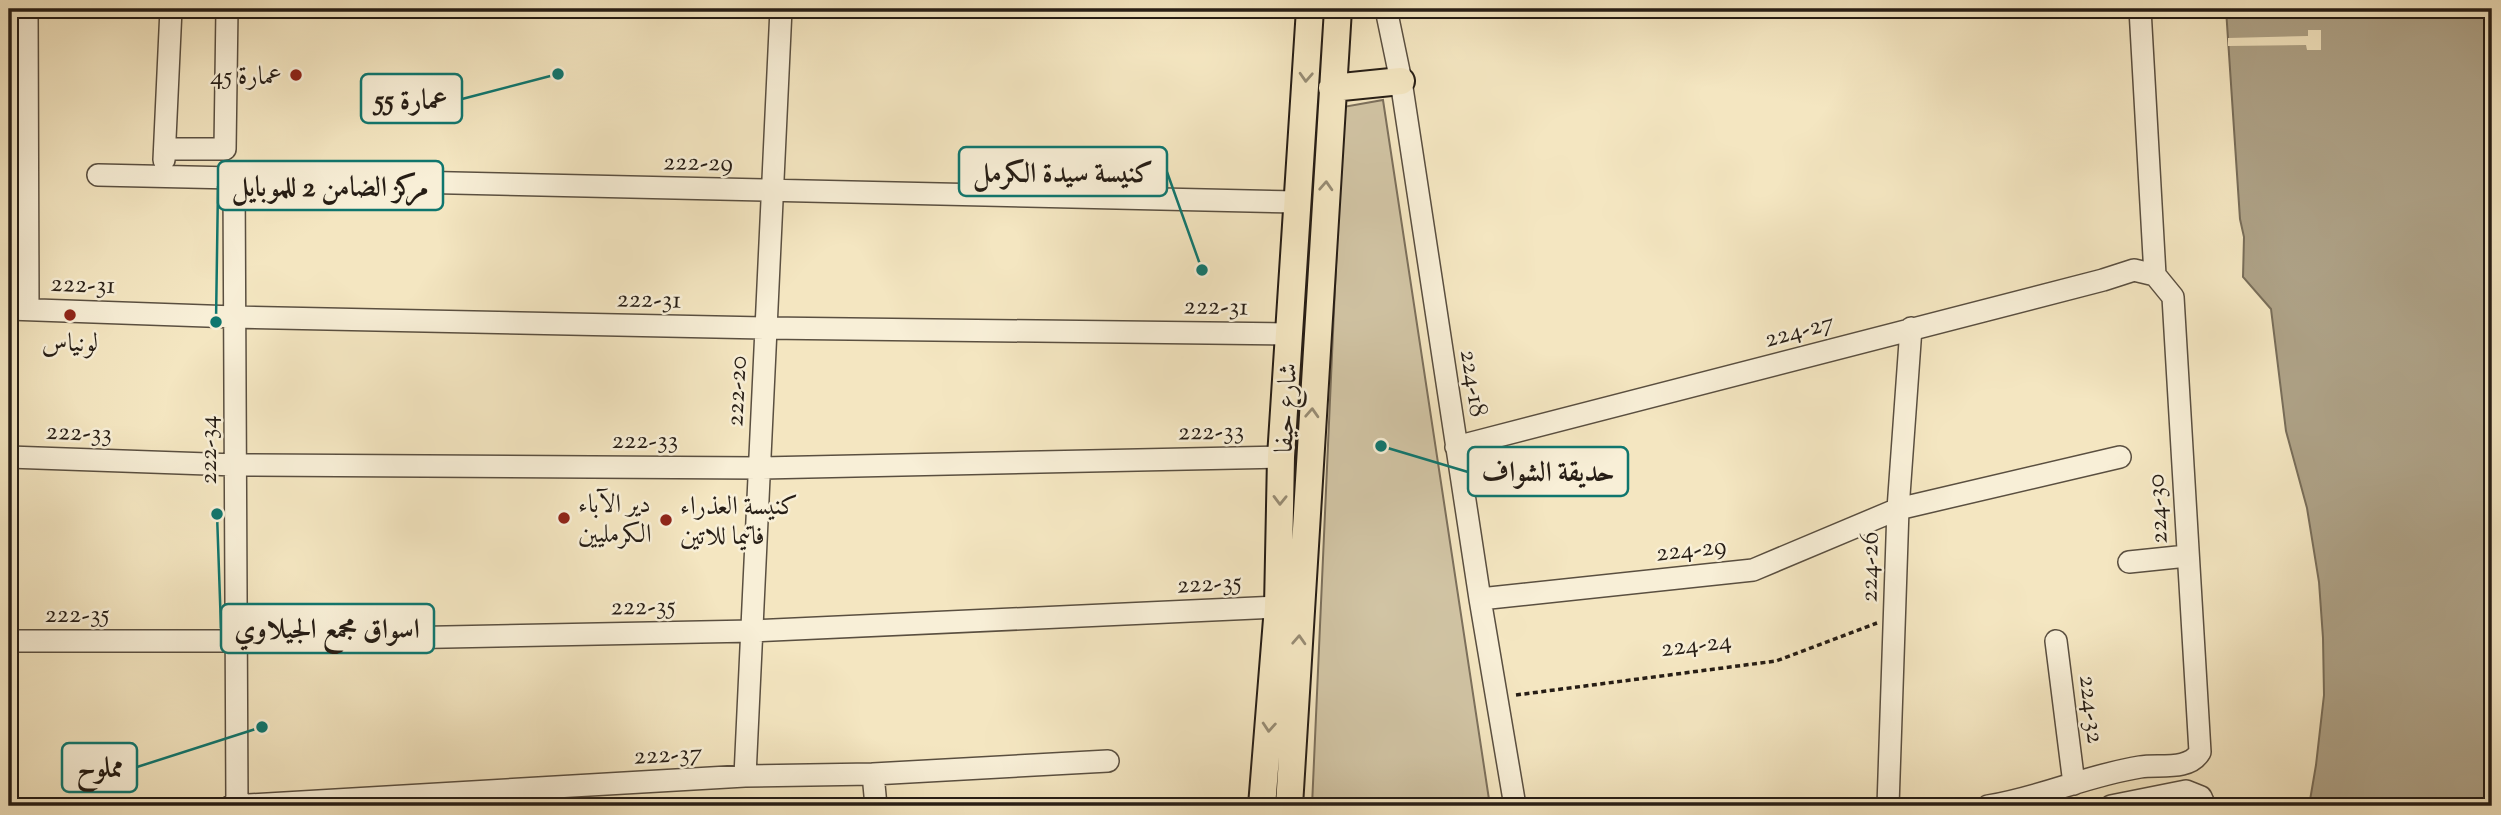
<svg xmlns="http://www.w3.org/2000/svg" width="2501" height="815" viewBox="0 0 2501 815" font-family="'Sorts Mill Goudy',Amiri,serif">
  <rect width="100%" height="100%" fill="#f4e6c1"/>
  <filter id="stains"><feTurbulence type="fractalNoise" baseFrequency=".00286" numOctaves="4"/><feColorMatrix values="0 0 0 0 .2 0 0 0 0 .09 0 0 0 0 .02 0 0 0 .5 -.17"/></filter>
  <radialGradient id="worn" r=".72"><stop offset=".6" stop-color="#630" stop-opacity="0"/><stop offset="1" stop-color="#630" stop-opacity=".3"/></radialGradient>
  <path fill="#d1c4a4" stroke="#7c705c" stroke-width="2" d="M 1383,100 L 1490,806 L 1312,806 L 1343,107 Z"/>
  <path fill="#aea287" stroke="#786d59" stroke-width="2" d="M 2226,9 L 2492,9 L 2492,806 L 2309,806 L 2316,765 L 2324,695 L 2323,638 L 2319,582 L 2307,508 L 2286,431 L 2271,309 L 2243,277 L 2244,237 L 2240,219 Z"/>
  <path fill="#f4e6c1" d="M 2308,30 L 2321,30 L 2321,50 L 2307,50 L 2306,45 L 2228,46 L 2228,38 L 2308,36 Z"/>
  <g fill="none" stroke-linecap="round" stroke-linejoin="round">
    <defs>
      <path id="minor" d="M 27,9 L 28,309
        M 1386,9 L 1401,81 L 1480,599 L 1515,806
        M 2140,9 L 2155,275
        M 165,149 L 225,149 L 227,9
        M 164,160 L 171,9
        M 98,175 L 1297,202
        M 234,178 L 237,806
        M 9,309 L 235,317 L 766,328 L 1289,334
        M 1456,447 L 2103,280 L 2134,270 L 2155,275
        M 9,457 L 236,465 L 759,468 L 1281,457
        M 2129,562 L 2187,556
        M 1480,599 L 1753,570 L 1898,509 L 2120,457
        M 9,641 L 237,641 L 752,631 L 1278,607
        M 2056,641 L 2074,784
        M 873,774 L 876,806
        M 745,776 L 781,9
        M 231,806 L 745,776 L 873,774 L 1108,761
        M 1888,806 L 1898,509 L 1911,328
        M 1988,806 C 2040,798 2088,775 2140,767 C 2159,764 2189,771 2200,752 L 2173,297 L 2155,275
        M 2111,806 L 2186,791 L 2201,797 L 2205,806"/>
      <path id="major" d="M 1332,88 L 1401,81
        M 1262,806 L 1278,607 L 1281,457 L 1310,9
        M 1289,806 L 1338,9"/>
    </defs>
    <use href="#minor" stroke="#5a4f40" stroke-width="24"/>
    <use href="#major" stroke="#261d15" stroke-width="30"/>
    <path stroke="#261d15" stroke-width="3.5" stroke-dasharray="5 3.5" stroke-linecap="butt" d="M 1516,695 L 1776,661 L 1877,623"/>
    <use href="#minor" stroke="#f8efd7" stroke-width="21"/>
    <use href="#major" stroke="#f4e6c1" stroke-width="26"/>
  </g>
  <defs><path id="oneway-chevron" d="M-2-3.5L2.5 0L-2 3.5" fill="none" stroke-width="1.6" stroke-linecap="round" stroke-linejoin="round" transform="scale(1.75)"/></defs>
  <g stroke="#978c74">
    <use href="#oneway-chevron" transform="translate(1306 77) rotate(93)"/>
    <use href="#oneway-chevron" transform="translate(1326 186) rotate(-87)"/>
    <use href="#oneway-chevron" transform="translate(1312 413) rotate(-87)"/>
    <use href="#oneway-chevron" transform="translate(1280 500) rotate(91)"/>
    <use href="#oneway-chevron" transform="translate(1299 640) rotate(-87)"/>
    <use href="#oneway-chevron" transform="translate(1269 727) rotate(94)"/>
  </g>
  <g fill="#8f2418" stroke="#f8efd7" stroke-width="2.5">
    <circle cx="296" cy="75" r="7"/>
    <circle cx="70" cy="315" r="7"/>
    <circle cx="564" cy="518" r="7"/>
    <circle cx="666" cy="520" r="7"/>
  </g>
  <g text-anchor="middle" stroke-width="5" stroke-linejoin="round" paint-order="stroke">
    <g font-size="26" fill="#261d15" stroke="#f8efd7" text-anchor="start">
      <text x="282" y="84" text-anchor="end">عمارة 45</text>
      <text x="70" y="351" text-anchor="middle">لونياس</text>
      <text x="578" y="512">دير الآباء<tspan x="578" dy="30">الكرمليين</tspan></text>
      <text x="680" y="514">كنيسة العذراء<tspan x="680" dy="30">فاتيما للاتين</tspan></text>
    </g>
    <g font-size="26" fill="#261d15" stroke="#f8efd7">
      <text transform="translate(698 161) rotate(1)" y="9">222-29</text>
      <text transform="translate(83 283) rotate(2)" y="9">222-31</text>
      <text transform="translate(649 298) rotate(1)" y="9">222-31</text>
      <text transform="translate(1216 305) rotate(1)" y="9">222-31</text>
      <text transform="translate(1799 329) rotate(-15)" y="9">224-27</text>
      <text transform="translate(1475 383) rotate(81)" y="9">224-18</text>
      <text transform="translate(735 391) rotate(-87)" y="9">222-20</text>
      <text transform="translate(1285 408) rotate(-87)" y="9">شارع حيفا</text>
      <text transform="translate(1211 430) rotate(-1)" y="9">222-33</text>
      <text transform="translate(79 431) rotate(2)" y="9">222-33</text>
      <text x="645" y="448">222-33</text>
      <text transform="translate(207 450) rotate(-90)" y="9">222-34</text>
      <text transform="translate(2156 509) rotate(-93)" y="9">224-30</text>
      <text transform="translate(1691 548) rotate(-6)" y="9">224-29</text>
      <text transform="translate(1868 567) rotate(-89)" y="9">224-26</text>
      <text transform="translate(1209 582) rotate(-3)" y="9">222-35</text>
      <text transform="translate(643 605) rotate(-1)" y="9">222-35</text>
      <text x="77" y="622">222-35</text>
      <text transform="translate(1696 643) rotate(-7)" y="9">224-24</text>
      <text transform="translate(2093 709) rotate(83)" y="9">224-32</text>
      <text transform="translate(668 753) rotate(-3)" y="9">222-37</text>
    </g>
  </g>
  <path fill="none" stroke="#0f766e" stroke-width="2.5" d="M558 74L462 99M1202 270L1167 172M216 322L218 186M1381 446L1468 472M217 514L221 628M262 727L137 767"/>
  <g fill="#0f766e" stroke="#f8efd7" stroke-width="2.5">
    <circle cx="558" cy="74" r="7"/>
    <circle cx="1202" cy="270" r="7"/>
    <circle cx="216" cy="322" r="7"/>
    <circle cx="1381" cy="446" r="7"/>
    <circle cx="217" cy="514" r="7"/>
    <circle cx="262" cy="727" r="7"/>
  </g>
  <g fill="#f8efd7" stroke="#0f766e" stroke-width="2.5">
    <rect x="361" y="74" width="101" height="49" rx="7"/>
    <rect x="959" y="147" width="208" height="49" rx="7"/>
    <rect x="218" y="161" width="225" height="49" rx="7"/>
    <rect x="1468" y="447" width="160" height="49" rx="7"/>
    <rect x="221" y="604" width="213" height="49" rx="7"/>
    <rect x="62" y="743" width="75" height="49" rx="7"/>
  </g>
  <g font-size="28" text-anchor="middle" font-weight="bold" fill="#261d15">
    <text x="411" y="109">عمارة 55</text>
    <text x="1063" y="182">كنيسة سيدة الكرمل</text>
    <text x="330" y="196">مركز الضامن 2 للموبايل</text>
    <text x="1548" y="481">حديقة الشواف</text>
    <text x="327" y="638">اسواق مجمع الجيلاوي</text>
    <text x="100" y="777">مملوح</text>
  </g>
  <rect width="2501" height="815" fill="none" stroke="#f4e6c1" stroke-width="35"/>
  <rect x="10" y="10" width="2480" height="794" fill="none" stroke="#261d15" stroke-width="3.5"/>
  <rect x="18" y="18" width="2466" height="780" fill="none" stroke="#261d15" stroke-width="2"/>
  <rect width="100%" height="100%" filter="url(#stains)"/>
  <rect width="100%" height="100%" fill="url(#worn)"/>
</svg>
